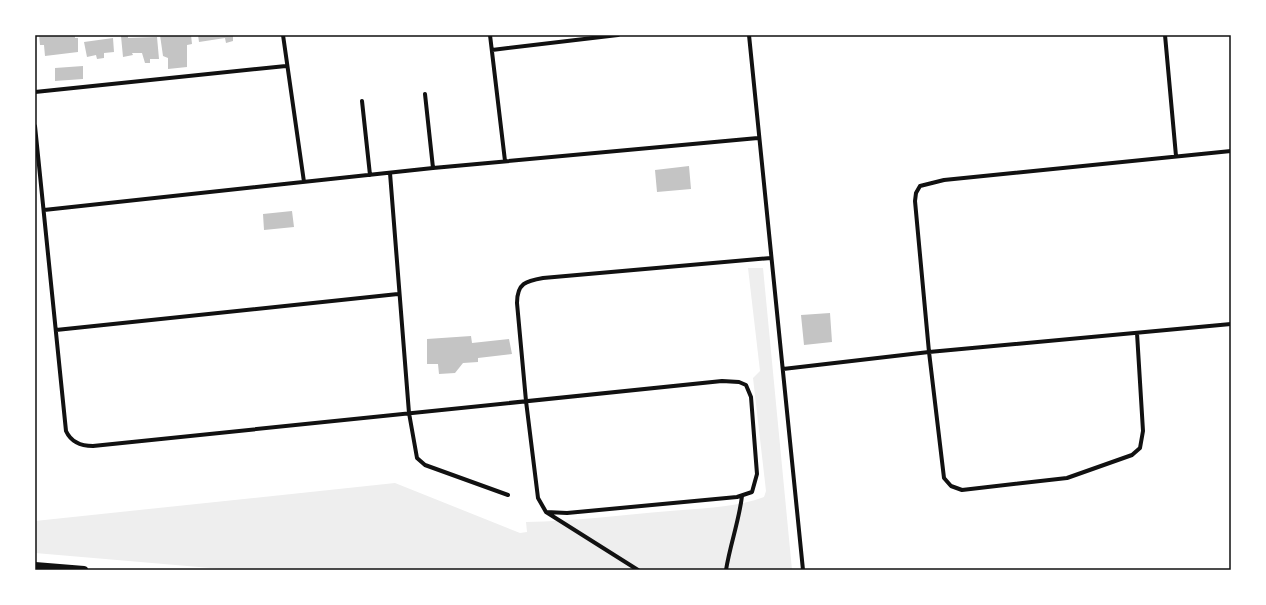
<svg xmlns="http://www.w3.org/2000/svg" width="1266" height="605" viewBox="0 0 1266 605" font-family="Cabin,sans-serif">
  <rect width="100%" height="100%" fill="#fff"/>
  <path fill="#eee" d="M 748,268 L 763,268 L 792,570 L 234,570 L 35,553 L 35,521 L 395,483 L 520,533 L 527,532 L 526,522 C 574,521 622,515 670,511 C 701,508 735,508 764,497 L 766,491 L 753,378 L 760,371 Z"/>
  <path fill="#c4c4c4" d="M 39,35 L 75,35 L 75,38 L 78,38 L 78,52 L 45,56 L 44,45 L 40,45 Z
    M 160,35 L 191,35 L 192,44 L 187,45 L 187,67 L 168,69 L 168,58 L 163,56 Z
    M 198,35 L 233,35 L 233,41 L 226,43 L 225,38 L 199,42 Z
    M 121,36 L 128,36 L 128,38 L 157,37 L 159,59 L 150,59 L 150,63 L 145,63 L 142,53 L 132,53 L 133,55 L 123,57 Z
    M 113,38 L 114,52 L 104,53 L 104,58 L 97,59 L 96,55 L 87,57 L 84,42 Z
    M 83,66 L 83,79 L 55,81 L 55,68 Z
    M 689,166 L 691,189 L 657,192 L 655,170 Z
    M 292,211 L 294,227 L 264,230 L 263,214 Z
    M 830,313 L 832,342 L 804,345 L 801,315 Z
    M 471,336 L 472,343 L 509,339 L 512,354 L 478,358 L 478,362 L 463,363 L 455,373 L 439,374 L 438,364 L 427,364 L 427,339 Z"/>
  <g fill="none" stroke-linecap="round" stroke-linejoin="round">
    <path stroke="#111" stroke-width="4" d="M 283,35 L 304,182
      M 490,35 L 505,161
      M 749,35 L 803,570
      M 1165,35 L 1176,156
      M 492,50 L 618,35
      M 35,92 L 286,66
      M 425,94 L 433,168
      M 362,101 L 370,175
      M 35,126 L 66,431 C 71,442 81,446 93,446 L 722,381 L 739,382 L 746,385 L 751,397 L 757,474 L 752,492 L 737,497 L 567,513 L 546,512
      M 390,173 L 409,413 L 417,458 L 425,465 L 508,495
      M 44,210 L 433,168 L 758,138
      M 56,330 L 398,294
      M 1137,333 L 1143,431 L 1140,448 L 1132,455 L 1067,478 L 962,490 L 951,486 L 944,478 L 929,352 L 915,201 L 916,193 L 920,186 L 944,180 L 1231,151
      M 783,369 L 929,352 L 1231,324
      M 638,570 L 546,512 L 538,498 L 526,401 L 517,303 C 517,283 526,281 543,278 L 771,258
      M 726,570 C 730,545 739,521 742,496"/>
    <path stroke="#111" stroke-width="8" d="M 35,566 L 84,570"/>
  </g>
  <rect width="1266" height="605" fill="none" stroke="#ffffff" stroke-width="72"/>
  <rect x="36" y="36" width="1194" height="533" fill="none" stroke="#111" stroke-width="1.5"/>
</svg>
